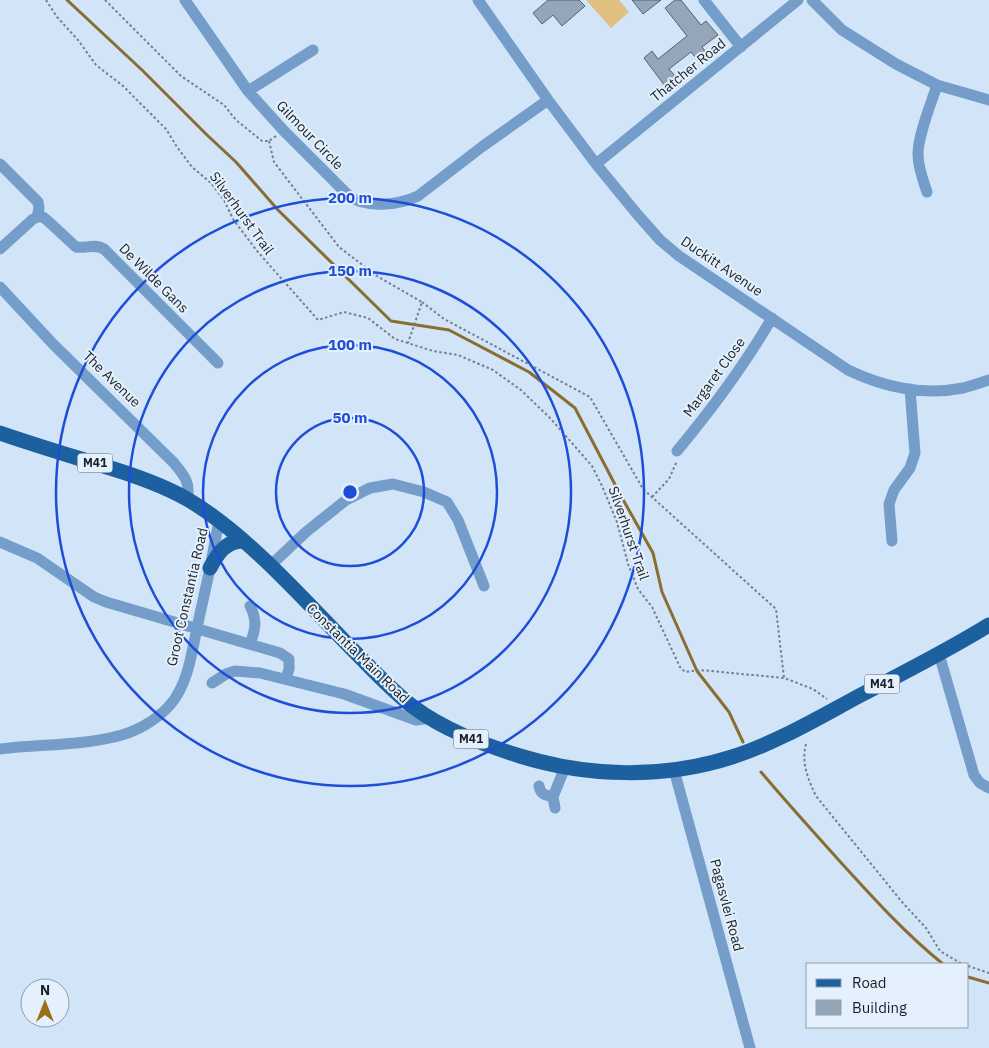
<svg xmlns="http://www.w3.org/2000/svg" width="989" height="1048" viewBox="0 0 989 1048" font-family="'IBM Plex Sans',sans-serif">
  <rect width="100%" height="100%" fill="#d1e4f8"/>
  <path fill="#e1bf80" d="M 586,0 L 619,0 L 629,12 L 611,28 Z"/>
  <g fill="none" stroke-linecap="round" stroke-linejoin="round">
    <path stroke="#8a6d30" stroke-width="3" d="M 67,0 L 142,70 L 207,135 L 236,162 L 278,210 L 391,321 L 449,330 L 529,372 L 575,408 L 621,496 L 653,553 L 662,592 L 697,671 L 729,712 L 743,742
      M 761,772 C 788,804 817,836 845,867 C 876,901 907,935 943,964
      M 968,977 L 989,983"/>
  </g>
  <path fill="#95a6ba" stroke="#536375" d="M 548,0 L 579,0 L 585,6 L 562,26 L 553,15 L 542,24 L 533,13 Z
    M 632,0 L 661,0 L 643,14 Z
    M 675,0 L 681,0 L 701,25 L 706,21 L 718,35 L 702,47 L 708,55 L 699,62 L 691,52 L 669,69 L 676,77 L 665,86 L 644,58 L 652,51 L 658,59 L 687,36 L 665,8 Z"/>
  <g fill="none" stroke-linecap="round" stroke-linejoin="round">
    <path stroke="#727f8c" stroke-width="2" stroke-dasharray="2.5 2.5" stroke-linecap="butt" d="M 46,0 L 57,17 L 78,40 L 96,65 L 123,86 L 166,129 L 177,147 L 192,167 L 211,183 L 224,200 L 233,219 L 257,251 L 318,320 L 344,312 L 368,318 L 395,339 L 433,351 L 458,355 L 493,370 L 521,390 L 551,419 L 592,466 L 602,486 L 617,522 L 628,564 L 638,589 L 652,607 L 680,667 L 685,672 L 700,670 L 784,678 L 813,689 L 827,699
      M 105,0 L 181,76 L 224,105 L 236,120 L 262,141 L 269,141 L 276,136
      M 269,141 L 274,162 L 339,247 L 377,276 L 422,302 L 408,343
      M 422,302 L 444,319 L 590,397 L 643,489 L 776,609 L 784,678
      M 652,497 L 669,479 L 677,461
      M 806,744 C 801,763 808,779 816,796 L 902,902 L 926,928 L 940,951 L 962,964
      M 968,966 L 989,973"/>
    <path stroke="#749dc9" stroke-width="11" d="M 185,0 L 248,91 L 284,131 L 349,196 C 366,209 399,205 418,196 L 483,146 L 548,100
      M 478,0 L 548,100 L 596,164 L 637,214 L 660,240 L 679,256 L 848,370 C 883,387 924,396 963,388 C 971,386 980,383 989,380
      M 704,0 L 741,47
      M 812,0 L 842,30 L 896,64 L 937,85 L 989,100
      M 248,91 L 313,50
      M 0,164 L 38,202 L 39,208 L 37,217
      M 596,164 L 798,0
      M 927,192 C 923,180 918,168 918,154 C 918,135 931,104 937,85
      M 37,217 L 43,217 L 48,221 L 76,247 C 86,249 94,243 104,249 L 218,363
      M 0,249 L 33,219 L 37,217
      M 0,287 L 53,344 L 174,463 C 184,475 191,483 187,499
      M 677,451 C 712,409 744,366 772,318
      M 892,541 L 889,504 L 894,490 L 910,468 L 915,453 L 910,389
      M 0,542 L 37,558 L 94,597 L 106,602 L 280,653 L 289,659 L 289,669 L 286,679
      M 270,566 L 306,532 L 346,500 L 370,488 L 393,484 L 424,492 L 447,502 L 458,520 L 484,586
      M 250,606 C 257,619 256,630 250,643
      M 939,654 L 974,775 L 980,783 L 989,788
      M 212,683 L 226,674 L 235,671 L 260,673 L 344,694 L 416,720 L 432,718
      M 0,749 C 38,744 77,746 114,737 C 134,733 156,721 170,705 C 189,683 192,650 198,623 C 206,589 213,555 219,521
      M 674,770 L 750,1048
      M 539,786 C 541,795 545,795 553,797
      M 555,808 L 553,797 L 565,767"/>
    <path stroke="#1c609f" stroke-width="15" d="M 0,433 C 32,444 65,454 97,464 C 128,473 159,483 187,499 C 247,534 306,602 354,651 C 373,670 391,690 412,706 C 444,730 482,744 520,756 C 588,777 663,779 732,757 C 776,743 818,718 859,696 C 903,673 947,651 989,625
      M 210,568 C 218,553 225,542 242,541"/>
  </g>
  <g fill="none" stroke="#1d4ed8" stroke-width="2.5">
    <circle cx="350" cy="492" r="74"/>
    <circle cx="350" cy="492" r="147"/>
    <circle cx="350" cy="492" r="221"/>
    <circle cx="350" cy="492" r="294"/>
  </g>
  <g text-anchor="middle" stroke-width="4" stroke-linejoin="round" paint-order="stroke">
    <g fill="#e4f0fc" stroke="#565e67" stroke-width="1">
      <rect x="77.5" y="453.5" width="35" height="19" rx="4"/>
      <rect x="864.5" y="674.5" width="35" height="19" rx="4"/>
      <rect x="453.5" y="729.5" width="35" height="19" rx="4"/>
    </g>
    <g font-size="12" font-weight="bold" fill="#192027">
      <text x="95" y="467">M41</text>
      <text x="882" y="688">M41</text>
      <text x="471" y="743">M41</text>
    </g>
    <g font-size="14" fill="#192027" stroke="#e4f0fc">
      <text transform="translate(688 70) rotate(-39)" y="5">Thatcher Road</text>
      <text transform="translate(310 135) rotate(46)" y="5">Gilmour Circle</text>
      <text transform="translate(242 213) rotate(54)" y="5">Silverhurst Trail</text>
      <text transform="translate(722 266) rotate(34)" y="5">Duckitt Avenue</text>
      <text transform="translate(154 278) rotate(45)" y="5">De Wilde Gans</text>
      <text transform="translate(714 377) rotate(-54)" y="5">Margaret Close</text>
      <text transform="translate(112 379) rotate(44)" y="5">The Avenue</text>
      <text transform="translate(629 533) rotate(71)" y="5">Silverhurst Trail</text>
      <text transform="translate(187 597) rotate(-77)" y="5">Groot Constantia Road</text>
      <text transform="translate(358 653) rotate(44)" y="5">Constantia Main Road</text>
      <text transform="translate(727 905) rotate(75)" y="5">Pagasvlei Road</text>
    </g>
  </g>
  <circle cx="350" cy="492" r="8" fill="#1d4ed8" stroke="#e4f0fc" stroke-width="2.5"/>
  <g font-size="15" text-anchor="middle" font-weight="bold" fill="#1d4ed8" stroke="#e4f0fc" stroke-width="4" stroke-linejoin="round" paint-order="stroke">
    <text x="350" y="203">200 m</text>
    <text x="350" y="276">150 m</text>
    <text x="350" y="350">100 m</text>
    <text x="350" y="423">50 m</text>
  </g>
  <rect x="806" y="963" width="162" height="65" fill="#e4f0fc" stroke="#939da7"/>
  <rect x="816" y="979" width="25" height="8" fill="#1c609f" stroke="#939da7"/>
  <text x="852" y="988" font-size="15" fill="#192027">Road</text>
  <rect x="816" y="1000" width="25" height="15" fill="#95a6ba" stroke="#939da7"/>
  <text x="852" y="1013" font-size="15" fill="#192027">Building</text>
  <g transform="translate(45 1003)"><circle r="24" fill="#e4f0fc" stroke="#939da7"/>
  <path d="M0-4L9 19L0 12L-9 19Z" fill="#97701a"/>
  <text y="-8" font-size="14" font-weight="bold" text-anchor="middle" fill="#192027">N</text>
  </g>
</svg>
